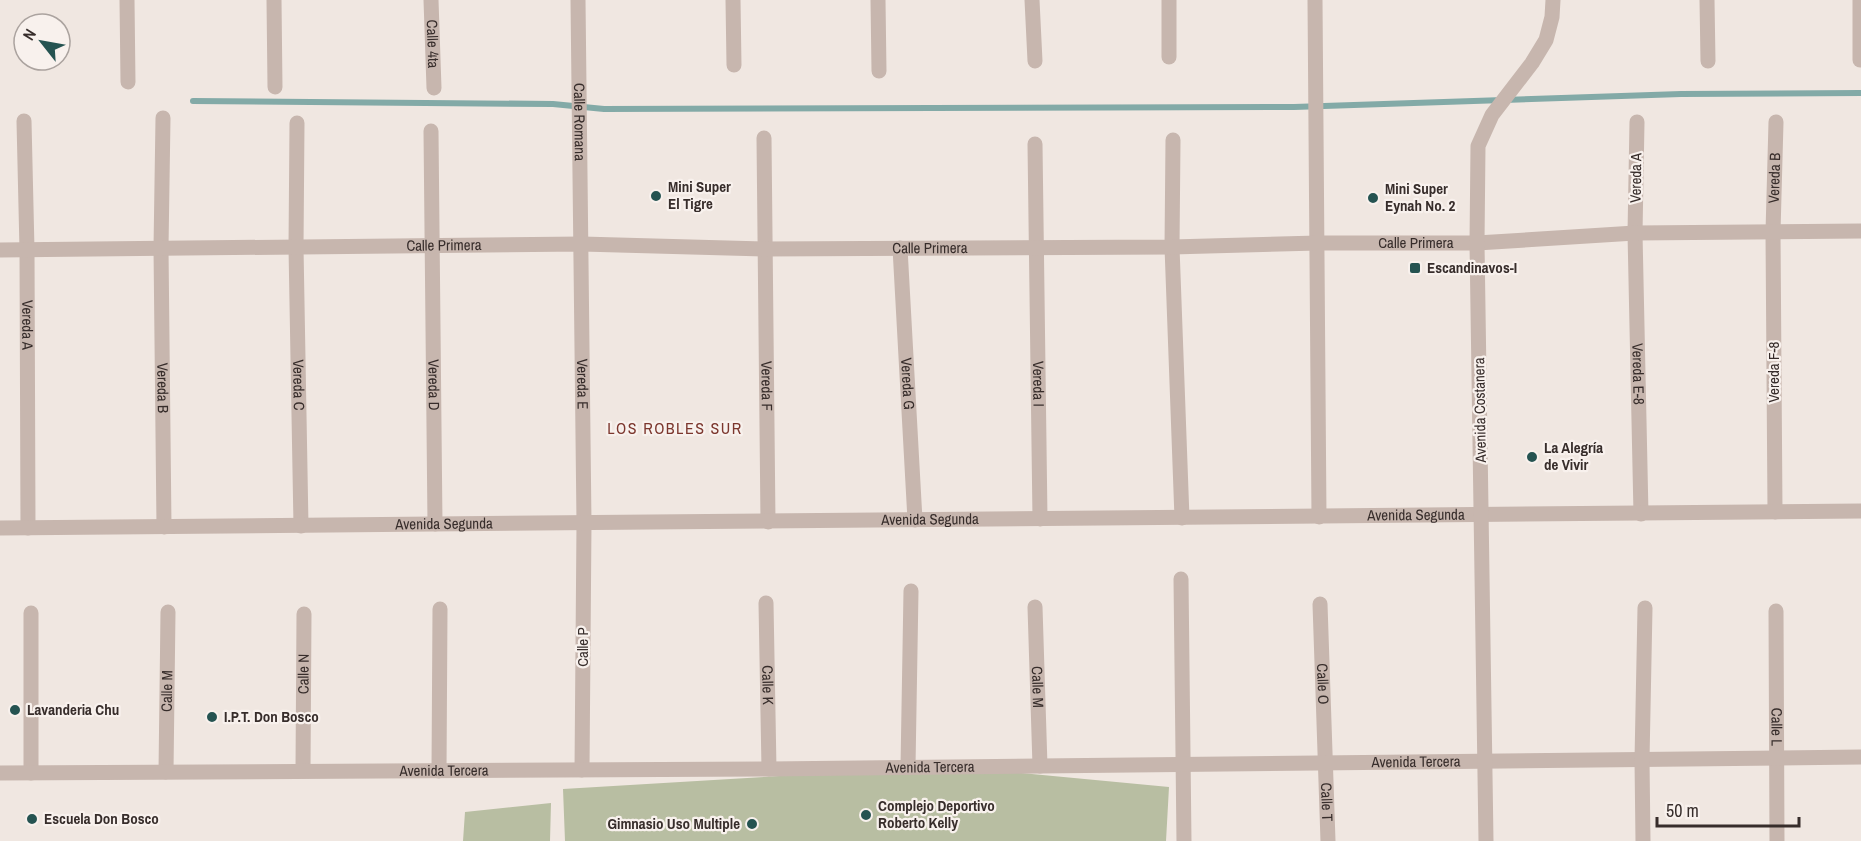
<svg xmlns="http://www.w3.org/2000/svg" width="1861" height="841" viewBox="0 0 1861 841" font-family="'Archivo Narrow',sans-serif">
  <rect width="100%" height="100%" fill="#f0e7e1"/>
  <path fill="#b8bea2" d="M 947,766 L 1169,787 L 1166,841 L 565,841 L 563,789 Z
    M 551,803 L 550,841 L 463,841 L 465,812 Z"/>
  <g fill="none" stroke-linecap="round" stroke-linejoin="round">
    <path stroke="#83aaa7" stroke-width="6" d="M 193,101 L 553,104 L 604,109 L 1294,107 L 1681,94 L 1861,93"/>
    <g stroke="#c7b6ae" stroke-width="15">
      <path d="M 127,0 L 128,82"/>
      <path d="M 274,0 L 275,87"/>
      <path id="s1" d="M 431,0 L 434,88"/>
      <path id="s2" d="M 578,0 L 584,523 L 582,770"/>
      <path d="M 733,0 L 734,65"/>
      <path d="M 878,0 L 879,71"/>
      <path d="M 1032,0 L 1035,61"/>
      <path d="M 1169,0 L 1169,57"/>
      <path d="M 1315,0 L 1319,517"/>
      <path d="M 1707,0 L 1708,61"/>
      <path d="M 1860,0 L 1860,60"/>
      <path id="s3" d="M 163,118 L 161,248 L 164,527"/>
      <path id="s4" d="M 24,121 L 27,250 L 28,528"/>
      <path id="s5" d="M 1637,122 L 1635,233 L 1641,514"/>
      <path id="s6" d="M 297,123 L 296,247 L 301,526"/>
      <path id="s7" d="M 431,131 L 435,524"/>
      <path id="s8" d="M 764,138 L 768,522"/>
      <path d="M 1173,140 L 1172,247 L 1182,518"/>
      <path id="s9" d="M 1035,144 L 1040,519"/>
      <path id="s10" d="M 900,248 L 915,520"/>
      <path id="s11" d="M 1775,512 L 1773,232 L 1776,122"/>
      <path id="s12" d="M 0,528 L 1861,511"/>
      <path d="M 1181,579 L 1184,841"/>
      <path id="s13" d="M 766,603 L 769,769"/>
      <path id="s14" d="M 1320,604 L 1328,841"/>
      <path id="s15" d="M 1035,607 L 1040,766"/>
      <path id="s16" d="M 1776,611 L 1777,841"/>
      <path d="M 31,613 L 31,773"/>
      <path d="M 908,767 L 911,591"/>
      <path id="s17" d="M 303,770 L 304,614"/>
      <path d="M 439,771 L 440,609"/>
      <path id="s18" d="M 166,772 L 168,612"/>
      <path id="s19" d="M 0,773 L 769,769 L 1861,757"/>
      <path d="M 1643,841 L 1642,760 L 1645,608"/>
    </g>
    <g stroke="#c7b6ae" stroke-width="15">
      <path id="s20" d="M 0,250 L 582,244 L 764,249 L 1172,247 L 1318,243 L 1477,243 L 1635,233 L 1861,231"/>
      <path d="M 1486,841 L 1477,243 L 1478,146 L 1492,115 L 1532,63 L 1546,40 L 1552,17 L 1553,0"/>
    </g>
  </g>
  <g fill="#255351" stroke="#f8f1ed" stroke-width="2">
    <circle cx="656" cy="196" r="6"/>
    <circle cx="1373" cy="198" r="6"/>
    <rect x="1409" y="262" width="12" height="12" rx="3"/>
    <circle cx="1532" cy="457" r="6"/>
    <circle cx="15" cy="710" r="6"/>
    <circle cx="212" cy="717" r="6"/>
    <circle cx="866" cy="815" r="6"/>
    <circle cx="32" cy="819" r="6"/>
    <circle cx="752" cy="824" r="6"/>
  </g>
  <g text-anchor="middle" stroke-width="4.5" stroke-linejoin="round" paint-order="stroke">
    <g font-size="15" fill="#372d2b" stroke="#f8f1ed">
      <text dy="5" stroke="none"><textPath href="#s1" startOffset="44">Calle 4ta</textPath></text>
      <text dy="5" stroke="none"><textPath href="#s2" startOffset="122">Calle Romana</textPath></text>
      <text dy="5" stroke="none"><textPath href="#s11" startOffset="334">Vereda B</textPath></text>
      <text transform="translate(1636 178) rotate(-89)" y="5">Vereda A</text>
      <text dy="5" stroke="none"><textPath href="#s20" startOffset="1416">Calle Primera</textPath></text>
      <text dy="5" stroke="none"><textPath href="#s20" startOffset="444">Calle Primera</textPath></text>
      <text dy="5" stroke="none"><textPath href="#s20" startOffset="930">Calle Primera</textPath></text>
      <text dy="5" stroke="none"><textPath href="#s4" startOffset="204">Vereda A</textPath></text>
      <text transform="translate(1774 372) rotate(-90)" y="5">Vereda F-8</text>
      <text dy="5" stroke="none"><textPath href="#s5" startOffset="252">Vereda E-8</textPath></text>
      <text dy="5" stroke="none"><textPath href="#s9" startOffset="240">Vereda I</textPath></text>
      <text dy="5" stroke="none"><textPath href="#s2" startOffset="384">Vereda E</textPath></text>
      <text dy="5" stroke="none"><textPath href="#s10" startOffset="136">Vereda G</textPath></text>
      <text dy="5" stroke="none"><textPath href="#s7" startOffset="254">Vereda D</textPath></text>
      <text dy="5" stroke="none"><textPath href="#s8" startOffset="248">Vereda F</textPath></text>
      <text dy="5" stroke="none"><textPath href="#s6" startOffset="262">Vereda C</textPath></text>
      <text dy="5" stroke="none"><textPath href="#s3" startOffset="270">Vereda B</textPath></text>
      <text transform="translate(1480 410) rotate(-91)" y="5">Avenida Costanera</text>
      <text dy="5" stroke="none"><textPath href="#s12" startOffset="1416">Avenida Segunda</textPath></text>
      <text dy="5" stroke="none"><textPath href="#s12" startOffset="930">Avenida Segunda</textPath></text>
      <text dy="5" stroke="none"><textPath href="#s12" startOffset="444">Avenida Segunda</textPath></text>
      <text transform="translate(583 647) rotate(-90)" y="5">Calle P</text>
      <text dy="5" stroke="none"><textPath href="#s17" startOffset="96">Calle N</textPath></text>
      <text dy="5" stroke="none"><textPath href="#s14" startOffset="80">Calle O</textPath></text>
      <text dy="5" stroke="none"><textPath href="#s13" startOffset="82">Calle K</textPath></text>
      <text dy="5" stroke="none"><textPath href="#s15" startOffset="80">Calle M</textPath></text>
      <text dy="5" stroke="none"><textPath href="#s18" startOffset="81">Calle M</textPath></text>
      <text dy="5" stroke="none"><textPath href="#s16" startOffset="116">Calle L</textPath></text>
      <text dy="5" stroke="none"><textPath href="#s19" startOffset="1416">Avenida Tercera</textPath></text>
      <text dy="5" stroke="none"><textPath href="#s19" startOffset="930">Avenida Tercera</textPath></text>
      <text dy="5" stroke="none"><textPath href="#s19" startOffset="444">Avenida Tercera</textPath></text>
      <text dy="5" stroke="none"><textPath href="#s14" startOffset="198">Calle T</textPath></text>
    </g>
    <g font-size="15" font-weight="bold" fill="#372d2b" stroke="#f8f1ed" text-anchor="start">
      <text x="668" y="192">Mini Super<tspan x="668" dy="17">El Tigre</tspan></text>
      <text x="1385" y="194">Mini Super<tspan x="1385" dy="17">Eynah No. 2</tspan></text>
      <text x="1427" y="273">Escandinavos-I</text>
      <text x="1544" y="453">La Alegría<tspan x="1544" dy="17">de Vivir</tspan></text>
      <text x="27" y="715">Lavanderia Chu</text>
      <text x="224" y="722">I.P.T. Don Bosco</text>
      <text x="878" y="811">Complejo Deportivo<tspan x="878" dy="17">Roberto Kelly</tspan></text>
      <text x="44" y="824">Escuela Don Bosco</text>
      <text x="740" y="829" text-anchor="end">Gimnasio Uso Multiple</text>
    </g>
    <g font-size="16" letter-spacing="1.5" fill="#7c372e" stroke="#f8f1ed">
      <text x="675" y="434">LOS ROBLES SUR</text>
    </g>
  </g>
  <g transform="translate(42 42) rotate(301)"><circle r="28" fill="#f8f1ed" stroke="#aba39f" stroke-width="1.5"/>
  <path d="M0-4.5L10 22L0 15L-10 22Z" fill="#255351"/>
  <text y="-9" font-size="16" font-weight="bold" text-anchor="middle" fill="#372d2b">N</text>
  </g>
  <path d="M1657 817v9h142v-9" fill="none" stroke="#372d2b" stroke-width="3"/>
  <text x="1666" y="817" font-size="18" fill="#372d2b" stroke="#f8f1ed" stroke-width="4.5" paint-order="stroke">50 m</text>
</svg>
